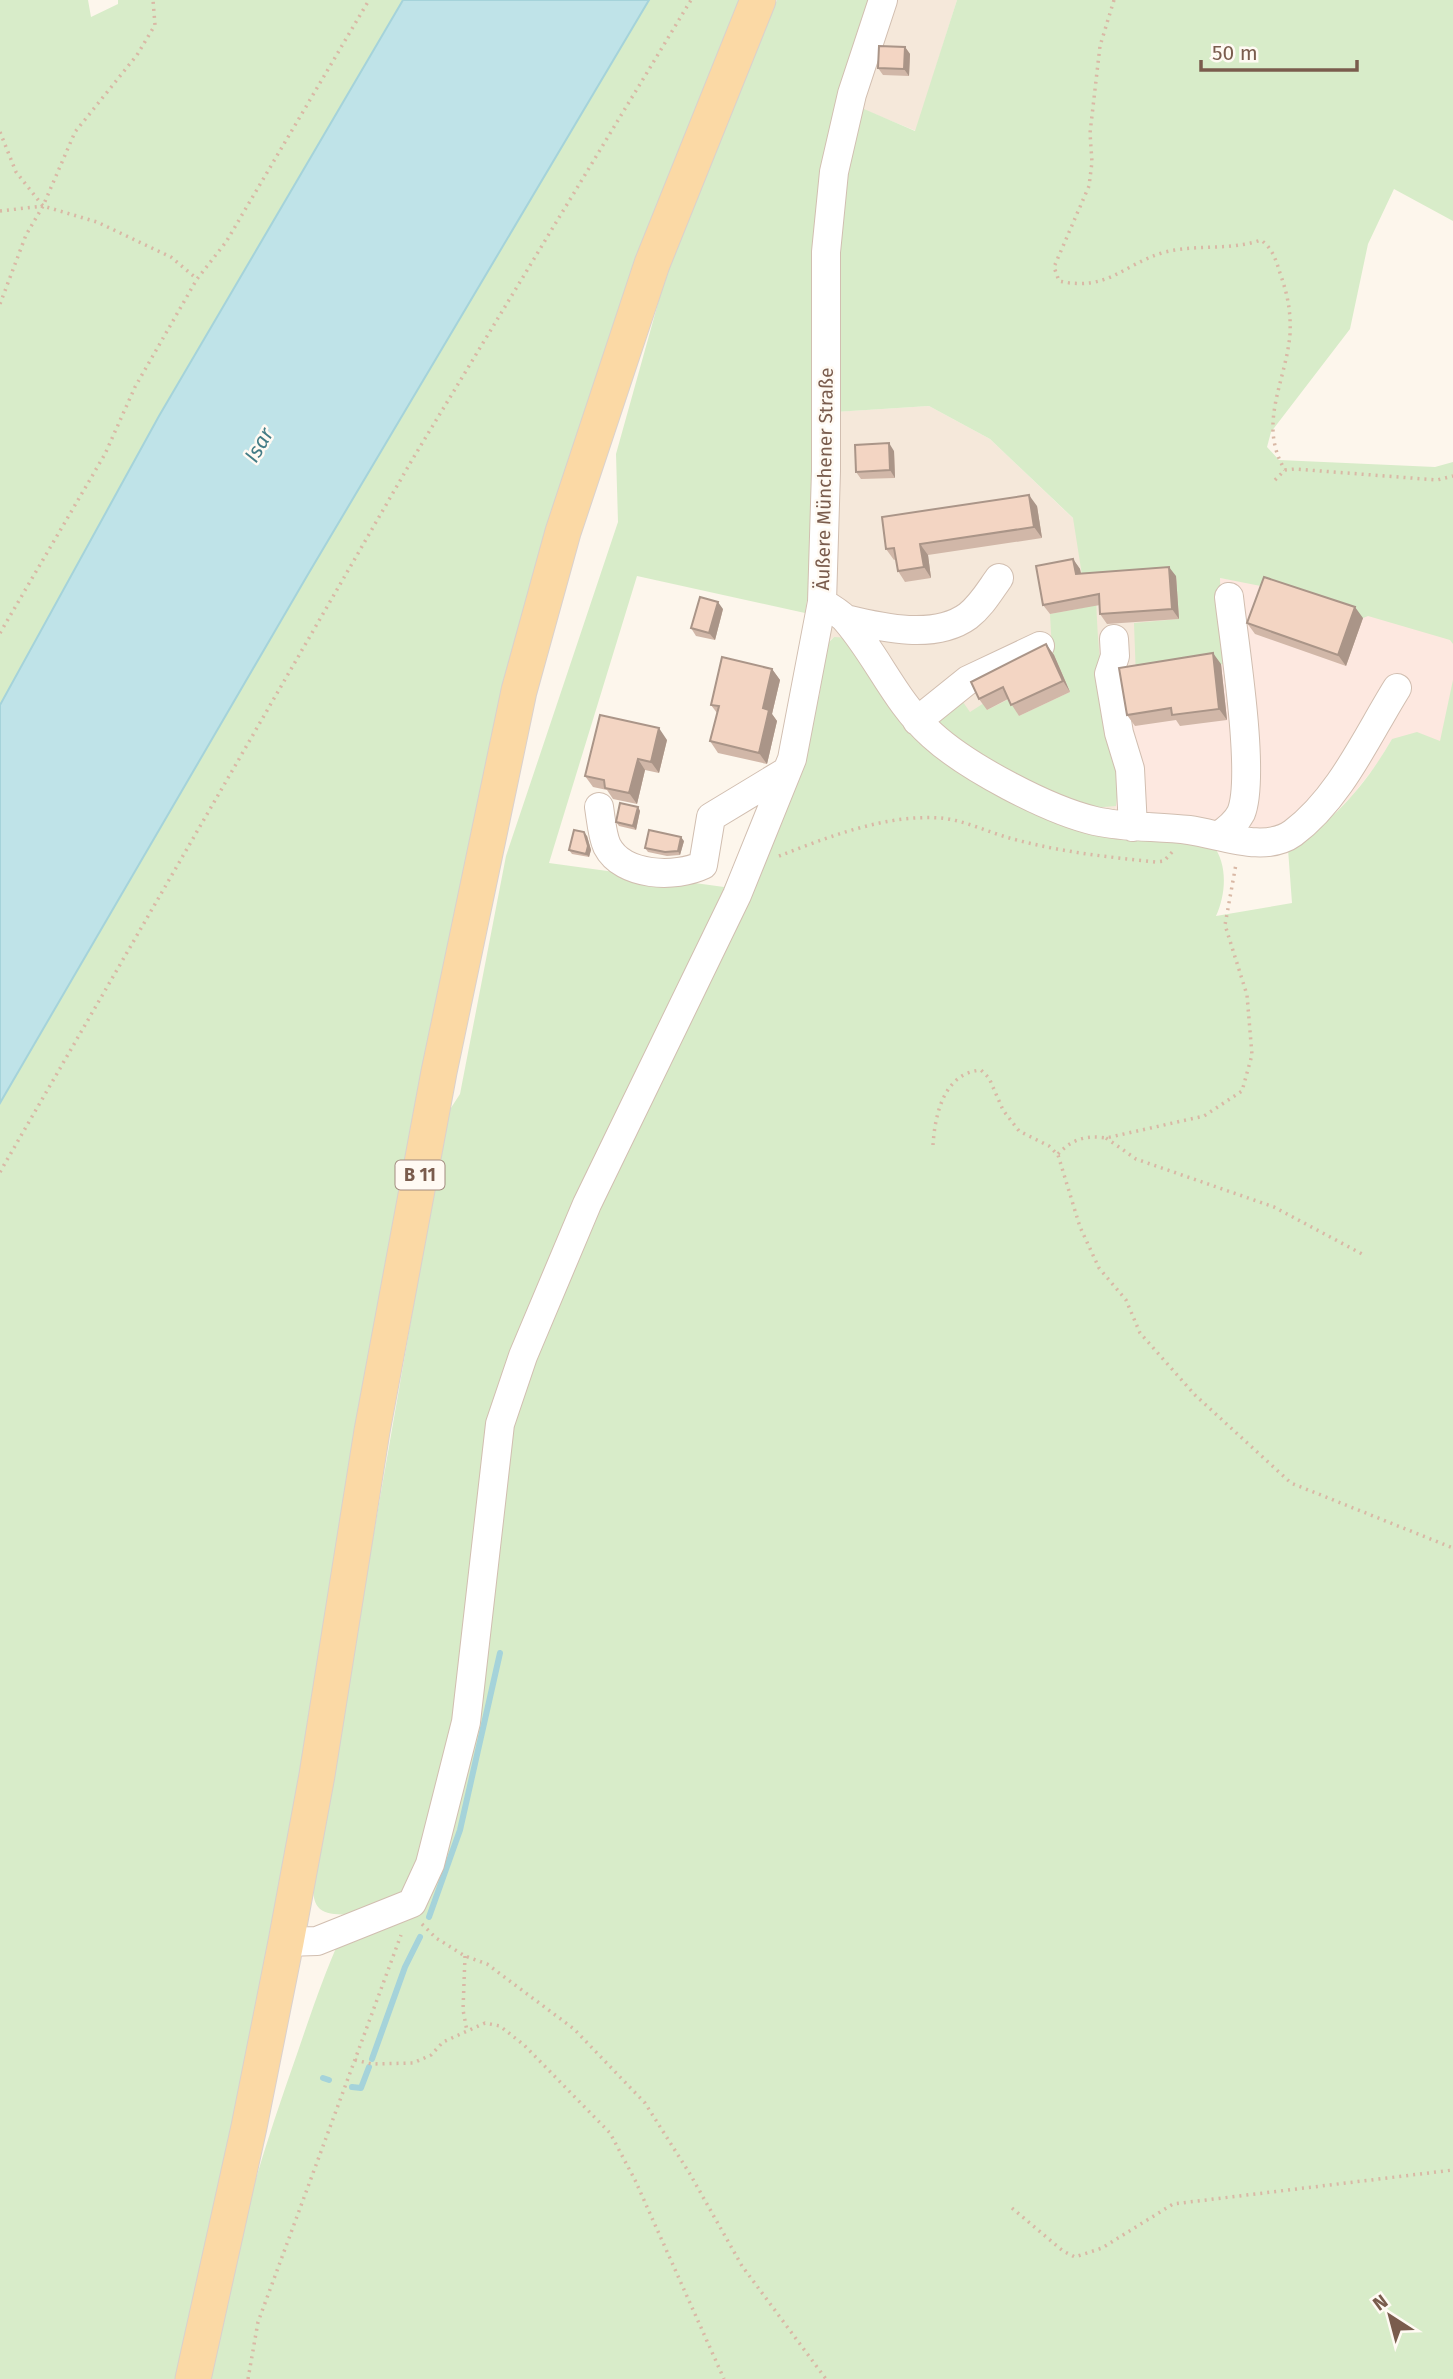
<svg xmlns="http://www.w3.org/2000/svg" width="1453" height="2379" viewBox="0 0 1453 2379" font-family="'Fira Sans',sans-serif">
  <rect width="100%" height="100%" fill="#fdf6ec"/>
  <path fill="#f5e8da" d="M 891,0 L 957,0 L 916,131 L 857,107 Z
    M 929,406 L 990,439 L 1102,546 L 1220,578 L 1118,789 L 1114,823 L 1067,827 L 834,637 L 829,641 L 805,613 L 834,412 Z"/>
  <path fill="#fde8e0" d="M 1220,578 L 1453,615 L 1453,743 L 1392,739 L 1377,764 L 1351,797 L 1311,836 L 1114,823 L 1118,789 L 1116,681 L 1222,664 Z"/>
  <path fill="#d8ecc9" d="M 0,0 L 88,0 L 91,17 L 118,4 L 118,0 L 403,0 L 159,416 L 0,705 Z
    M 649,0 L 742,0 L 549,527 L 186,2379 L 0,2379 L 0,1103 L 307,576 Z
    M 777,0 L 891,0 L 857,106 L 915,131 L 957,0 L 1453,0 L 1453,221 L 1394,189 L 1368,244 L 1350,329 L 1271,432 L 1267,447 L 1279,460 L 1435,467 L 1453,462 L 1453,644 L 1450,640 L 1368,616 L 1363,618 L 1271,588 L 1220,578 L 1223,664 L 1136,678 L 1134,623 L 1179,619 L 1176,577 L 1096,582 C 1096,626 1100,673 1108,716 C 1113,748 1121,773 1116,806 L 1092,808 L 1067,803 L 935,731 L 929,720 L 958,695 L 970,712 L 984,703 L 987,710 L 1011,698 L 1019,716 L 1070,692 L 1052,651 L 1050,614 L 1087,607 L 1073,518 L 990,439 L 929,406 L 835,412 L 818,423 L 816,543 L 805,613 L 637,576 L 549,863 L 724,887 L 759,814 L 783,749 L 798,691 L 819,697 L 827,644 L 834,637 L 849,638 L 856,644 L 926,746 L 956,769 L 1017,804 L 1067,827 L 1108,836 L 1213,845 C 1228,865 1226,894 1216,916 L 1292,903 L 1288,849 C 1332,824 1367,783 1392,739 L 1417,732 L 1440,741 L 1453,680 L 1453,2379 L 207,2379 C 227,2268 259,2161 297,2054 C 313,2007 329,1960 351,1915 C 324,1914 312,1914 313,1882 L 447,1114 L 460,1094 L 506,856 L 618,522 L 616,454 L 667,271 L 725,121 Z"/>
  <path fill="#bfe3e8" stroke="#a5d3da" stroke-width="2" d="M 403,0 L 649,0 L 307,576 L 0,1103 L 0,705 L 159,416 Z"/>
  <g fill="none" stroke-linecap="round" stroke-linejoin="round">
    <path stroke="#a5d3da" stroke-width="6" d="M 429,1917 L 460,1830 L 500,1653
      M 372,2059 L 405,1967 L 420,1937
      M 323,2078 L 329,2080
      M 352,2087 L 361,2088 L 369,2067"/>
    <defs>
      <path id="minor" d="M 822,602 C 830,608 841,613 847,621 C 878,657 896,703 932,735 C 967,767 1048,810 1095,821 C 1126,828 1158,826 1189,830 C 1220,834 1264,854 1293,833 C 1340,798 1367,736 1397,688
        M 846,619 C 883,628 935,640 968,616 C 981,606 989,592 999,578
        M 1114,639 L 1115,656 L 1109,674 L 1119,733 L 1130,769 L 1133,827
        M 917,721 L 968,680 L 1040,646
        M 599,807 C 601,819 602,835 607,846 C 623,877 676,878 703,865 L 711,817 L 787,771
        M 1218,836 C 1227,830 1236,823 1241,813 C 1256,776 1234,642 1229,597
        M 286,1942 L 317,1941 L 412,1903 L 430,1864 L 466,1722 L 500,1424 L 523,1356 L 587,1204 L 737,895 L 792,759 L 822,602 L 826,471 L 826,252 L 834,172 L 852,94 L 883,0"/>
      <path id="major" d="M 193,2379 L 249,2127 L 286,1942 L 317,1775 L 372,1431 L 439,1072 L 519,691 L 563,532 L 652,264 L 758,0"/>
    </defs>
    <use href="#minor" stroke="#d1beb0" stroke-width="30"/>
    <use href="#major" stroke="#dad1cd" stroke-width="37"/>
    <path stroke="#d9b8a5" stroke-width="3.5" stroke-dasharray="2 5" stroke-linecap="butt" d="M 1114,0 L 1100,46 L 1090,133 L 1092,162 L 1089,186 L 1054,267 L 1059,281 C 1108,292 1123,264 1165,252 C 1197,244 1229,251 1261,240 C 1274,250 1276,261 1281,276 C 1288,296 1291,313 1290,334 C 1286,382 1257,424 1285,470
      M 0,132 L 16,172 L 43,206 L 97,222 L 171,257 L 197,279
      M 0,211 L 43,206
      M 0,304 L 26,235 L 43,206 L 75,132 L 137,55 L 155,25 L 153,0
      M 1275,480 L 1285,470 L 1295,469 L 1437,480 L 1453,476
      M 0,633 L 105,454 L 135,387 L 197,279 L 226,242 L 369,0
      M 779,856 C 828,837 886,814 941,818 C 964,820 990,833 1013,839 C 1061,852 1107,857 1156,862 L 1164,861 L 1173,851
      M 1106,1138 L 1136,1159 L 1274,1207 L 1364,1255
      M 933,1145 C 935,1114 944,1073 981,1070 L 989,1078 L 1003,1110 L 1019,1131 L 1049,1146 L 1058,1155 L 1080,1227 L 1099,1268 L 1126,1300 L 1140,1333 L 1195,1395 L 1291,1483 L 1453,1548
      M 1058,1154 C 1072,1139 1086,1135 1106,1138 L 1204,1116 L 1242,1091 L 1252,1055 L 1247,995 L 1225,925 L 1236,864
      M 0,1172 L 412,460 L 691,0
      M 422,1924 L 436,1938 L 465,1956 L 487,1964 L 574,2029 L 645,2103 L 690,2174 L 742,2266 L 826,2379
      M 465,1956 L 463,2010 L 467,2031
      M 355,2060 L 372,2064 L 413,2063 L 431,2055 L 443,2042 L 485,2023 L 500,2026 L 524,2045 L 610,2133 L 635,2180 L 724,2379
      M 1012,2208 L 1063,2251 L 1075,2257 L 1102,2248 L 1173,2204 L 1453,2170
      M 248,2379 L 258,2322 L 401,1935"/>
    <use href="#minor" stroke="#fff" stroke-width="28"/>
    <use href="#major" stroke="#fbd9a5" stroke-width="35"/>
  </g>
  <path fill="#d1b7a8" d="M 905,47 L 910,54 L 909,76 L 883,75 L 878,68 Z
    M 894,451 L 895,478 L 861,479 L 856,472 Z
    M 1037,506 L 1042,538 L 928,555 L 931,578 L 905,582 L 898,571 L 896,559 L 894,560 L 886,549 Z
    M 1073,559 L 1080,569 L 1081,574 L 1176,576 L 1179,619 L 1107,624 L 1100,614 L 1100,605 L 1050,614 L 1043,605 Z
    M 723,609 L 715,640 L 696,636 L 691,628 Z
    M 1363,618 L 1346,666 L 1255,634 L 1247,623 Z
    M 1046,644 L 1054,655 L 1070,692 L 1019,716 L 1008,699 L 987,710 L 979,699 Z
    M 1221,664 L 1227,720 L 1180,726 L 1176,720 L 1135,726 L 1127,715 Z
    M 772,669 L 780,680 L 772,714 L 777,721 L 767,764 L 718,753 L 710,741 L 717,713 L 711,705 Z
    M 667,740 L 659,773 L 645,770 L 637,804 L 613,799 L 607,790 L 593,787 L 585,776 Z
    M 638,807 L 640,811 L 636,830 L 619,826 L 616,822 Z
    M 587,836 L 591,850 L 589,857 L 572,854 L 569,850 Z
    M 684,841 L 680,855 L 667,856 L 648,852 L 645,848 Z"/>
  <path fill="#aa9588" d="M 905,47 L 910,54 L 909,76 L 904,69 Z
    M 889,443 L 894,451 L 895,478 L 890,470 Z
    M 1029,495 L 1037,506 L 1042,538 L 1034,527 Z
    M 920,544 L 928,555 L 931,578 L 924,567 Z
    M 1073,559 L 1080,569 L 1083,584 L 1076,574 Z
    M 1169,567 L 1176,576 L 1179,619 L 1172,609 Z
    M 718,602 L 723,609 L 715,640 L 709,633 Z
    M 1355,607 L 1363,618 L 1346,666 L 1338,655 Z
    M 1046,644 L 1054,655 L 1070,692 L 1063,681 Z
    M 1213,653 L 1221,664 L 1227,720 L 1219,709 Z
    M 772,669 L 780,680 L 772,714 L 777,721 L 767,764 L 759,753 L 763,708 Z
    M 659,728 L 667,740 L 659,773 L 651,762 Z
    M 638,759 L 645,770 L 637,804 L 629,793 Z
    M 638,807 L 640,811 L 636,830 L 633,826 Z
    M 584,832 L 587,836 L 591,850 L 589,857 L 586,854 Z
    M 681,837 L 684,841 L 680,855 L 678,851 Z"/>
  <path fill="#f3d5c3" stroke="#aa9588" stroke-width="2" d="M 879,46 L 905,47 L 904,69 L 878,68 Z
    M 889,443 L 890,470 L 856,472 L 855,445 Z
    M 1029,495 L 1034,527 L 920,544 L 924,567 L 898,571 L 894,548 L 886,549 L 882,517 Z
    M 1073,559 L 1076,574 L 1169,567 L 1172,609 L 1100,614 L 1099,594 L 1043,605 L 1036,566 Z
    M 1264,577 L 1355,607 L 1338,655 L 1247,623 Z
    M 700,597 L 718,602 L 709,633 L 691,628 Z
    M 1046,644 L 1063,681 L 1011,705 L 1003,687 L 979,699 L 971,682 Z
    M 1213,653 L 1219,709 L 1172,715 L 1171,708 L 1127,715 L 1119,668 Z
    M 722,657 L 772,669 L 763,708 L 769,710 L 759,753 L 710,741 L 719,706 L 711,705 Z
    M 600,715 L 659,728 L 651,762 L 638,759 L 629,793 L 605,788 L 604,780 L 585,776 Z
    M 620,803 L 638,807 L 633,826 L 616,822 Z
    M 574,830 L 584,832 L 588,846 L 586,854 L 569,850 Z
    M 649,830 L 681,837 L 678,851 L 665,852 L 645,848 Z"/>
  <g text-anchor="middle" stroke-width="5" stroke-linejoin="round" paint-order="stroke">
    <rect fill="#fffaf3" stroke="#a28b7f" stroke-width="2" x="395.5" y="1160.5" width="49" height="29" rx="5"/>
    <g font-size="18" font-weight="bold" fill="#7a5c4d">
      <text x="420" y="1181">B 11</text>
    </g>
    <g font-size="19" fill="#7a5c4d" stroke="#fffaf3">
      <text transform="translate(824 479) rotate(-89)" y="7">Äußere Münchener Straße</text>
    </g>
    <g font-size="21" font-style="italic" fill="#437c86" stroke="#fffaf3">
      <text transform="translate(259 445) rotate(-60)" y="7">Isar</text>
    </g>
  </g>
  <g transform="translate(1390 2316) rotate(324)" stroke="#fffaf3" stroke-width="5" paint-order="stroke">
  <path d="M0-5L12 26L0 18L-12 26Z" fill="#7a5c4d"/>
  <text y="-10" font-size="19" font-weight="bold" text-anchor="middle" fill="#7a5c4d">N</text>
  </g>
  <path d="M1201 60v10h156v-10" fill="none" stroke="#7a5c4d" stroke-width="3.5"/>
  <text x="1212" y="60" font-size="21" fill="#7a5c4d" stroke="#fffaf3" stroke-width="5" paint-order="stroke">50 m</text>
</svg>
